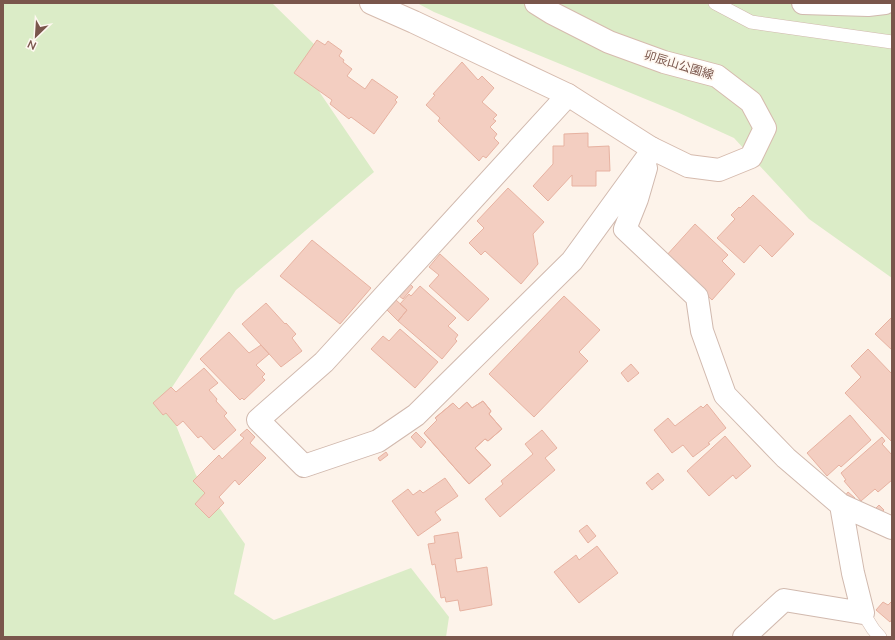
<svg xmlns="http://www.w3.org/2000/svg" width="895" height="640" viewBox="0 0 895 640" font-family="Mulish,'Noto Sans JP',sans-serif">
  <rect width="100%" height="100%" fill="#fdf3ea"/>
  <path fill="#dbecc7" d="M 3,3 L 272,3 L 320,50 L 316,87 L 374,172 L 236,290 L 165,398 L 196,475 L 245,544 L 234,594 L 274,620 L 411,568 L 449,617 L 446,637 L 3,637 Z
    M 417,3 L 892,3 L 892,278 L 809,219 L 734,138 L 677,112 L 434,12 Z"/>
  <path fill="#f3cec1" stroke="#e7b2a1" d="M 317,40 L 325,45 L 328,41 L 342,51 L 339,56 L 344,60 L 343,62 L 352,69 L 347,76 L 365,89 L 372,79 L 398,97 L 395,100 L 397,102 L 374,134 L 351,117 L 349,119 L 330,104 L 332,100 L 294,73 Z
    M 462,62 L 478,80 L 482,76 L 494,88 L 482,102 L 497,115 L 493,119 L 496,121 L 490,127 L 497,134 L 494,138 L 499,143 L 486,158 L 483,156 L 479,161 L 438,121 L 440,118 L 426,105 L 435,95 L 433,94 Z
    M 588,133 L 588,147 L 609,146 L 610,171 L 596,171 L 596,186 L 572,186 L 572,175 L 548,201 L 533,186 L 553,164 L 553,146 L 564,146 L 564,134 Z
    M 508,188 L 544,222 L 533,234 L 538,264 L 521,284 L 485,251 L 481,255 L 469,243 L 484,228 L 477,221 Z
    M 753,195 L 794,234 L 772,257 L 760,245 L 744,263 L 717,238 L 735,219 L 731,215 L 739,207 L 740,208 Z
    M 695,224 L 728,255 L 722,261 L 735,274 L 712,300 L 666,256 Z
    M 312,240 L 371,288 L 340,324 L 280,276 Z
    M 440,254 L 489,299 L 468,321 L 429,286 L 439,275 L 429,267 Z
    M 410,284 L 413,287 L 403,299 L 399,296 Z
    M 420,286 L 456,318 L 448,326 L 458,335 L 455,339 L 457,341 L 442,359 L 398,321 L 407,310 L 400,304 L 409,294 L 411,296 Z
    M 564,296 L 600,330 L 579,352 L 588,361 L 534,417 L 489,374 Z
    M 396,300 L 407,310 L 398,321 L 387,310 Z
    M 266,303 L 285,324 L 286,323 L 296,334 L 292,338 L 302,351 L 281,367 L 242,324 Z
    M 892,317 L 892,350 L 875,334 Z
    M 400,329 L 438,362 L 415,388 L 371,349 L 383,336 L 389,341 Z
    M 229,332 L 249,353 L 261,345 L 269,354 L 256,365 L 265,374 L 262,377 L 265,380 L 244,400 L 242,398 L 240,400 L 200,359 Z
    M 868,349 L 892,374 L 892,442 L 845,393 L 861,377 L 851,366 Z
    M 631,364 L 639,373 L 628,382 L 621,373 Z
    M 204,368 L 218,383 L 209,390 L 217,399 L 216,401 L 227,413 L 224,416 L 236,430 L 214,450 L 201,436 L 198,438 L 183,421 L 177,426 L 166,413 L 163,415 L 153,403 L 171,387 L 176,392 Z
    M 483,401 L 491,411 L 489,414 L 502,429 L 488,441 L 485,439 L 475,448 L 491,465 L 469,484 L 424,433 L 437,420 L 435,418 L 453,403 L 459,409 L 467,402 L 472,408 Z
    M 483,401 L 491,411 L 489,414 L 502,429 L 488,441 L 485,439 L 475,448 L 491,465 L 469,484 L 424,433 L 437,420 L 435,418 L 453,403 L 459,409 L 467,402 L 472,408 Z
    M 707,404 L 726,428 L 708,443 L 710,444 L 693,457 L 683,445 L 672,453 L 654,430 L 668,418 L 675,426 L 701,406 L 703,408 Z
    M 850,415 L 871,440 L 841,467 L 839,465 L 827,476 L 807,453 Z
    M 247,429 L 255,437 L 250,443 L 266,458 L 239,485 L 235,480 L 219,497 L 224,503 L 209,518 L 195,504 L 205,493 L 193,481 L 219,455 L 222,459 L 244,438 L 240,435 Z
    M 542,430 L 557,448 L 545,458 L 555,470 L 500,517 L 485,499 L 503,484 L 501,481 L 533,454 L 525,444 Z
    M 416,432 L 426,442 L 421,448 L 411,437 Z
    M 725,436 L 751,466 L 736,479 L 733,475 L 709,496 L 687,471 Z
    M 882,437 L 885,441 L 882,444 L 892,455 L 892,480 L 878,492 L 875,489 L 861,501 L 844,481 L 846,480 L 841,473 Z
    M 386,452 L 388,455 L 380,461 L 378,458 Z
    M 658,473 L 664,480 L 652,490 L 646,483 Z
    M 445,478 L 458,496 L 435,512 L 441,520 L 418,536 L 392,501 L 408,489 L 413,495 L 420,490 L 423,493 Z
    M 848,492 L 855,498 L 851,504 L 844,497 Z
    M 879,505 L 884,510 L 879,514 L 875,509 Z
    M 587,525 L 596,536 L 588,543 L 579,531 Z
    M 458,532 L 462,558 L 455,559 L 457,572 L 487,567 L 492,605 L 460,611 L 458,600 L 446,602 L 445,597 L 441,598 L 435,564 L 432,565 L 428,544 L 435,543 L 434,536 Z
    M 597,546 L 618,573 L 579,603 L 554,572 L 576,555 L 579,560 Z
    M 892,601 L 892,619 L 890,622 L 876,610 L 883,602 L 888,605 Z"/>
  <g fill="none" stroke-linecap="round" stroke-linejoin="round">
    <defs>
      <path id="lane" d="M 715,3 L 751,22 L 892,42
        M 863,613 L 873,629 L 880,637"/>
      <path id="street" d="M 803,3 L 868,5 L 885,3
        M 568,95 L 324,362 L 258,420 L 304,466 L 378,441 L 416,415 L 572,261 L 649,155 L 651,148
        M 646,168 L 637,199 L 625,229 L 697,297 L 702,331 L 725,395 L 786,458 L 841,505 L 853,573 L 863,613 L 784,600 L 744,637
        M 841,505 L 892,528"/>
      <path id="secondary" d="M 371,3 L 414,22 L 568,95 L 651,148 L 688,166 L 719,170 L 751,157 L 765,128 L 751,102 L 717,76 L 664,62 L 609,42 L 552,13 L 536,3"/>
    </defs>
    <use href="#lane" stroke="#d1b9ae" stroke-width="14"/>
    <use href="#street" stroke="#d1b9ae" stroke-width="24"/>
    <use href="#secondary" stroke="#d6bbae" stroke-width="24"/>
    <use href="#lane" stroke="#fff" stroke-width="13"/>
    <use href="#street" stroke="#fff" stroke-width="22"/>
    <use href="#secondary" stroke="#fff" stroke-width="22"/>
  </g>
  <g text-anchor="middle" stroke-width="3.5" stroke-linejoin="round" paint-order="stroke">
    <g font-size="12" fill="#7a564c" stroke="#fff8f1">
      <text transform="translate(679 65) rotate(17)" y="4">卯辰山公園線</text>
    </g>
  </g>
  <rect width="895" height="640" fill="none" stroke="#7a564c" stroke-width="8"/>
  <g transform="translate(36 36) rotate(205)" stroke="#fff8f1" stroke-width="3" paint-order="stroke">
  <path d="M0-3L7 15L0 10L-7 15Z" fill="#7a564c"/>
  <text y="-6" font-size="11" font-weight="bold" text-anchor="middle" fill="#7a564c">N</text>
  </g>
</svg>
